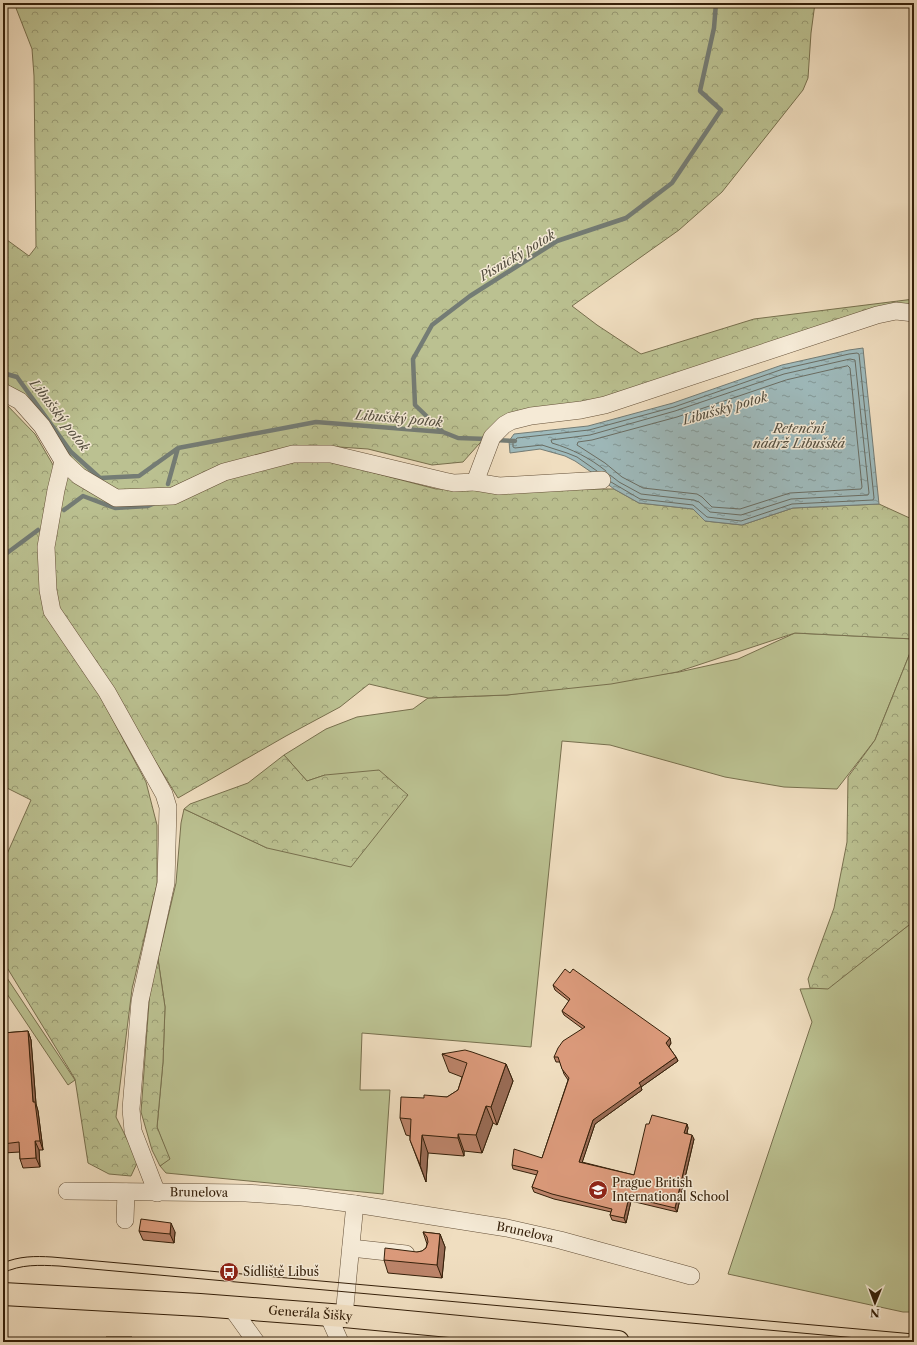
<svg xmlns="http://www.w3.org/2000/svg" width="917" height="1345" viewBox="0 0 917 1345" font-family="'Libre Caslon Text',serif">
  <defs>
    <pattern id="forest-crowns" width="20" height="18" patternUnits="userSpaceOnUse"><rect width="20" height="18" fill="#bbc191"/><path d="M2 6a3 3 0 1 1 6 0M12 15a3 3 0 1 1 6 0" fill="none" stroke="#999c75"/></pattern>
    <pattern id="water-ripples" width="26" height="14" patternUnits="userSpaceOnUse"><rect width="26" height="14" fill="#9ebabc"/><path d="M2 4q2-2 4 0t4 0M15 11q2-2 4 0t4 0" fill="none" stroke="#829797"/></pattern>
  </defs>
  <rect width="100%" height="100%" fill="#f0dec0"/>
  <filter id="stains"><feTurbulence type="fractalNoise" baseFrequency=".005" numOctaves="4"/><feColorMatrix values="0 0 0 0 .2 0 0 0 0 .09 0 0 0 0 .02 0 0 0 .5 -.17"/></filter>
  <radialGradient id="worn" r=".72"><stop offset=".6" stop-color="#630" stop-opacity="0"/><stop offset="1" stop-color="#630" stop-opacity=".3"/></radialGradient>
  <path fill="#bbc191" stroke="#78704e" d="M 795,633 L 914,639 L 914,643 L 875,740 L 837,789 L 784,787 L 725,777 L 610,745 L 562,741 L 531,1047 L 362,1033 L 360,1090 L 390,1090 L 383,1194 L 166,1173 L 160,1166 L 169,1159 L 157,1127 L 163,1062 L 165,1007 L 158,959 L 176,883 L 181,823 L 184,809 L 267,848 L 325,775 L 307,781 L 284,755 L 326,729 L 357,717 L 413,709 L 428,698 L 507,695 L 679,672 L 738,659 Z
    M 914,921 L 914,1312 L 903,1312 L 728,1274 L 812,1022 L 800,989 L 828,988 Z
    M 3,972 L 75,1080 L 68,1085 L 3,988 Z"/>
  <path fill="url(#forest-crowns)" stroke="#78704e" d="M 14,3 L 815,3 L 811,33 L 808,78 L 803,90 L 722,192 L 679,230 L 572,306 L 597,325 L 641,354 L 754,319 L 914,299 L 914,302 L 591,401 L 487,435 L 463,462 L 432,465 L 368,449 L 310,445 L 223,464 L 168,489 L 116,490 L 80,470 L 49,423 L 3,385 L 3,237 L 29,256 L 36,247 L 34,76 L 32,49 Z
    M 3,401 L 35,434 L 56,470 L 49,608 L 83,664 L 146,782 L 157,825 L 157,884 L 132,989 L 116,1117 L 138,1161 L 131,1176 L 109,1174 L 88,1163 L 75,1079 L 3,961 L 3,863 L 31,800 L 3,786 Z
    M 317,458 L 436,489 L 614,489 L 639,503 L 693,509 L 705,521 L 742,525 L 793,508 L 879,504 L 914,520 L 914,639 L 795,633 L 677,672 L 611,684 L 507,695 L 428,698 L 369,684 L 340,707 L 286,736 L 178,798 L 111,689 L 55,608 L 50,546 L 64,471 L 112,502 L 209,486 L 253,470 Z
    M 914,643 L 914,921 L 828,989 L 810,988 L 808,979 L 834,908 L 847,842 L 848,777 L 875,740 Z
    M 284,755 L 307,781 L 325,775 L 379,770 L 408,795 L 351,867 L 267,848 L 184,809 L 190,804 L 248,783 Z
    M 158,959 L 165,1007 L 163,1062 L 157,1127 L 170,1159 L 160,1166 L 152,1150 L 141,1112 L 150,989 Z"/>
  <path fill="url(#water-ripples)" stroke="#747c75" d="M 863,348 L 879,504 L 793,508 L 742,525 L 705,521 L 693,509 L 639,503 L 614,489 L 597,476 L 575,461 L 565,456 L 540,449 L 510,453 L 509,441 L 514,434 L 588,426 L 673,403 L 782,365 L 849,350 Z"/>
  <g fill="none" stroke-linecap="round" stroke-linejoin="round">
    <path stroke="#6a6d63" stroke-width="1" d="M 848,366 L 850,368 L 862,487 L 861,489 L 790,493 L 740,509 L 712,507 L 702,497 L 697,494 L 643,488 L 622,477 L 605,463 L 577,445 L 578,442 L 592,440 L 677,417 L 786,380 Z
      M 597,471 L 577,457 L 567,453 L 542,445 L 515,448 L 513,447 L 513,442 L 517,438 L 589,430 L 674,407 L 783,369 L 849,354 L 857,353 L 859,354 L 874,498 L 873,500 L 792,504 L 741,521 L 707,517 L 693,505 L 640,499 L 611,482
      M 606,471 C 590,458 572,449 552,443 L 551,440 L 590,435 L 675,411 L 784,374 L 850,359 L 855,360 L 869,493 L 868,495 L 791,499 L 741,515 L 710,512 L 699,502 L 694,500 L 641,494 L 619,482 L 610,475"/>
    <path stroke="#747c75" stroke-width="4.5" d="M 3,373 L 17,377 L 71,452 L 100,478 L 139,476 L 178,448 L 316,422 L 443,432 L 458,438 L 487,439
      M 443,432 L 415,405 L 413,359 L 432,325 L 470,296 L 557,241 L 626,218 L 672,183 L 721,110 L 700,91 L 714,28 L 716,3
      M 495,440 L 515,441
      M 168,484 L 178,448
      M 64,510 L 83,496 L 115,508 L 148,506 L 155,503
      M 3,556 L 38,530"/>
    <defs>
      <g id="minor">
        <path d="M 3,392 L 20,401 L 42,426 L 63,461 L 79,476 L 116,498 L 173,496 L 224,472 L 293,454 L 331,454 L 444,481 L 454,483 L 475,482 L 492,437 L 504,425 L 511,421 L 531,416 L 581,410 L 605,405 L 877,315 L 896,311 L 914,313"/>
        <path d="M 63,461 L 56,490 L 46,547 L 48,590 L 52,611 L 107,692 L 164,794 L 168,807 L 166,883 L 140,1001 L 131,1109 L 133,1131 L 157,1193"/>
        <path d="M 475,482 L 499,486 L 602,480"/>
        <path id="s1" d="M 67,1191 L 246,1193 L 302,1197 L 355,1204 L 507,1228 L 560,1240 L 691,1276"/>
        <path d="M 125,1220 L 126,1192"/>
        <path d="M 351,1248 L 406,1254"/>
        <path d="M 231,1307 L 256,1342"/>
        <path d="M 328,1315 L 340,1342"/>
        <path d="M 344,1316 L 355,1204"/>
      </g>
      <g id="major">
        <path id="s2" d="M 3,1294 L 200,1305 L 344,1316 L 618,1342"/>
      </g>
    </defs>
    <use href="#minor" stroke="#645038" stroke-width="18"/>
    <use href="#major" stroke="#35200a" stroke-width="24"/>
    <use href="#minor" stroke="#f5ead6" stroke-width="17"/>
    <use href="#major" stroke="#f0dec0" stroke-width="22"/>
    <path stroke="#35200a" stroke-width="1" d="M 3,1263 C 19,1256 35,1256 52,1257 L 914,1334
      M 3,1273 C 21,1264 39,1265 59,1266 L 901,1342"/>
  </g>
  <path fill="#bc846a" stroke="#35200a" d="M 553,985 L 671,1043 L 669,1047 L 676,1057 L 678,1061 L 641,1087 L 642,1090 L 595,1124 L 582,1162 L 634,1175 L 649,1124 L 687,1124 L 688,1128 L 687,1133 L 694,1139 L 677,1212 L 631,1201 L 626,1223 L 612,1220 L 610,1215 L 611,1212 L 554,1199 L 534,1192 L 532,1187 L 537,1175 L 513,1169 L 512,1165 L 542,1158 L 568,1080 L 564,1074 L 560,1062 L 556,1062 L 554,1057 L 583,1029 L 564,1015 L 562,1011 L 569,1001 L 555,990 Z
    M 28,1031 L 31,1040 L 36,1104 L 38,1111 L 43,1150 L 39,1150 L 40,1167 L 23,1168 L 20,1159 L 20,1152 L 3,1153 L 3,1033 Z
    M 442,1054 L 506,1064 L 513,1081 L 497,1125 L 493,1123 L 482,1153 L 464,1151 L 464,1156 L 428,1153 L 426,1182 L 410,1140 L 410,1136 L 406,1135 L 400,1118 L 424,1098 L 447,1097 L 458,1090 L 462,1077 L 449,1072 Z
    M 139,1231 L 175,1232 L 174,1243 L 143,1240 Z
    M 423,1232 L 440,1234 L 445,1247 L 442,1278 L 388,1273 L 384,1260 L 422,1251 L 426,1248 L 427,1244 Z"/>
  <path fill="#996c56" stroke="#35200a" d="M 28,1031 L 31,1040 L 36,1104 L 38,1111 L 43,1150 L 40,1141 L 33,1102 Z
    M 670,1038 L 671,1043 L 668,1048 L 666,1043 Z
    M 676,1057 L 678,1061 L 641,1087 L 642,1090 L 595,1124 L 581,1166 L 579,1162 L 593,1120 L 639,1083 Z
    M 506,1064 L 513,1081 L 497,1125 L 491,1107 Z
    M 486,1106 L 493,1123 L 482,1153 L 476,1135 Z
    M 687,1124 L 688,1128 L 686,1137 L 684,1133 Z
    M 458,1134 L 464,1151 L 464,1156 L 458,1138 Z
    M 422,1135 L 428,1153 L 426,1182 L 420,1165 Z
    M 692,1135 L 694,1139 L 677,1212 L 675,1208 Z
    M 35,1141 L 39,1150 L 40,1167 L 36,1158 Z
    M 629,1197 L 631,1201 L 626,1223 L 624,1218 Z
    M 171,1223 L 175,1232 L 174,1243 L 170,1234 Z
    M 440,1234 L 445,1247 L 442,1278 L 437,1265 Z"/>
  <path fill="#db9a7b" stroke="#35200a" d="M 565,969 L 570,973 L 573,969 L 670,1038 L 666,1043 L 676,1057 L 639,1083 L 641,1086 L 593,1120 L 579,1162 L 634,1175 L 646,1124 L 649,1124 L 652,1115 L 687,1124 L 684,1133 L 692,1135 L 675,1208 L 629,1197 L 624,1218 L 610,1215 L 612,1209 L 552,1194 L 532,1187 L 538,1171 L 512,1165 L 514,1149 L 542,1158 L 569,1078 L 562,1069 L 558,1057 L 554,1057 L 558,1048 L 563,1041 L 585,1027 L 562,1011 L 570,999 L 553,985 Z
    M 28,1031 L 33,1102 L 35,1102 L 40,1141 L 35,1141 L 36,1158 L 20,1159 L 19,1142 L 3,1144 L 3,1033 Z
    M 465,1050 L 472,1052 L 506,1064 L 491,1107 L 486,1106 L 476,1135 L 458,1134 L 458,1138 L 422,1135 L 420,1165 L 410,1140 L 411,1119 L 400,1118 L 401,1097 L 424,1098 L 424,1095 L 447,1097 L 458,1090 L 467,1063 L 442,1054 Z
    M 141,1219 L 171,1223 L 170,1234 L 139,1231 Z
    M 423,1232 L 440,1234 L 437,1265 L 384,1260 L 385,1248 L 417,1252 L 422,1251 L 426,1248 L 428,1242 L 427,1237 Z
    M 106,1337 L 132,1337 L 133,1342 L 105,1342 Z"/>
  <defs>
    <symbol id="university-disc" viewBox="-11 -11 22 22"><circle r="9.5" fill="#8f2418" stroke="#f5ead6"/><path d="M0-5L7-2L0 1L-7-2ZM-4 1L0 2.5L4 1V4Q0 6-4 4Z" fill="#fff"/></symbol>
    <symbol id="bus-disc" viewBox="-11 -11 22 22"><circle r="9.5" fill="#8f2418" stroke="#f5ead6"/><path d="M-5-6H5V4H4V6H2V4H-2V6H-4V4H-5ZM-3.5-4V0h7V-4ZM-3.5 1.2v1.5H-2V1.2ZM2 1.2v1.5H3.5V1.2Z" fill="#fff"/></symbol>
  </defs>
  <g fill-rule="evenodd">
    <use href="#university-disc" x="587" y="1179" width="22" height="22"/>
    <use href="#bus-disc" x="218" y="1261" width="22" height="22"/>
  </g>
  <g text-anchor="middle" stroke-width="3" stroke-linejoin="round" paint-order="stroke">
    <g font-size="12" fill="#35200a" stroke="#f5ead6" text-anchor="start">
      <text x="612" y="1187">Prague British<tspan x="612" dy="14">International School</tspan></text>
      <text x="243" y="1276">Sídliště Libuš</text>
    </g>
    <g font-size="12" fill="#35200a" stroke="#f5ead6">
      <text dy="4" stroke="none"><textPath href="#s1" startOffset="132">Brunelova</textPath></text>
      <text dy="4" stroke="none"><textPath href="#s1" startOffset="461">Brunelova</textPath></text>
      <text dy="4" stroke="none"><textPath href="#s2" startOffset="308">Generála Šišky</textPath></text>
    </g>
    <g font-size="13" font-style="italic" fill="#544e3f" stroke="#f5ead6">
      <text transform="translate(517 255) rotate(-31)" y="5">Písnický potok</text>
      <text transform="translate(725 408) rotate(-16)" y="5">Libušský potok</text>
      <text transform="translate(60 415) rotate(52)" y="5">Libušský potok</text>
      <text transform="translate(399 418) rotate(5)" y="5">Libušský potok</text>
      <text x="799" y="433">Retenční<tspan x="799" dy="15">nádrž Libušská</tspan></text>
    </g>
  </g>
  <rect width="917" height="1345" fill="none" stroke="#f0dec0" stroke-width="16"/>
  <rect x="4" y="4" width="909" height="1337" fill="none" stroke="#35200a" stroke-width="2"/>
  <rect x="8" y="8" width="901" height="1329" fill="none" stroke="#35200a"/>
  <g transform="translate(875 1303) rotate(181)" stroke="#f5ead6" stroke-width="3" paint-order="stroke">
  <path d="M0-3L7 15L0 10L-7 15Z" fill="#35200a"/>
  <text y="-6" font-size="11" font-weight="bold" text-anchor="middle" fill="#35200a">N</text>
  </g>
  <rect width="100%" height="100%" filter="url(#stains)"/>
  <rect width="100%" height="100%" fill="url(#worn)"/>
</svg>
